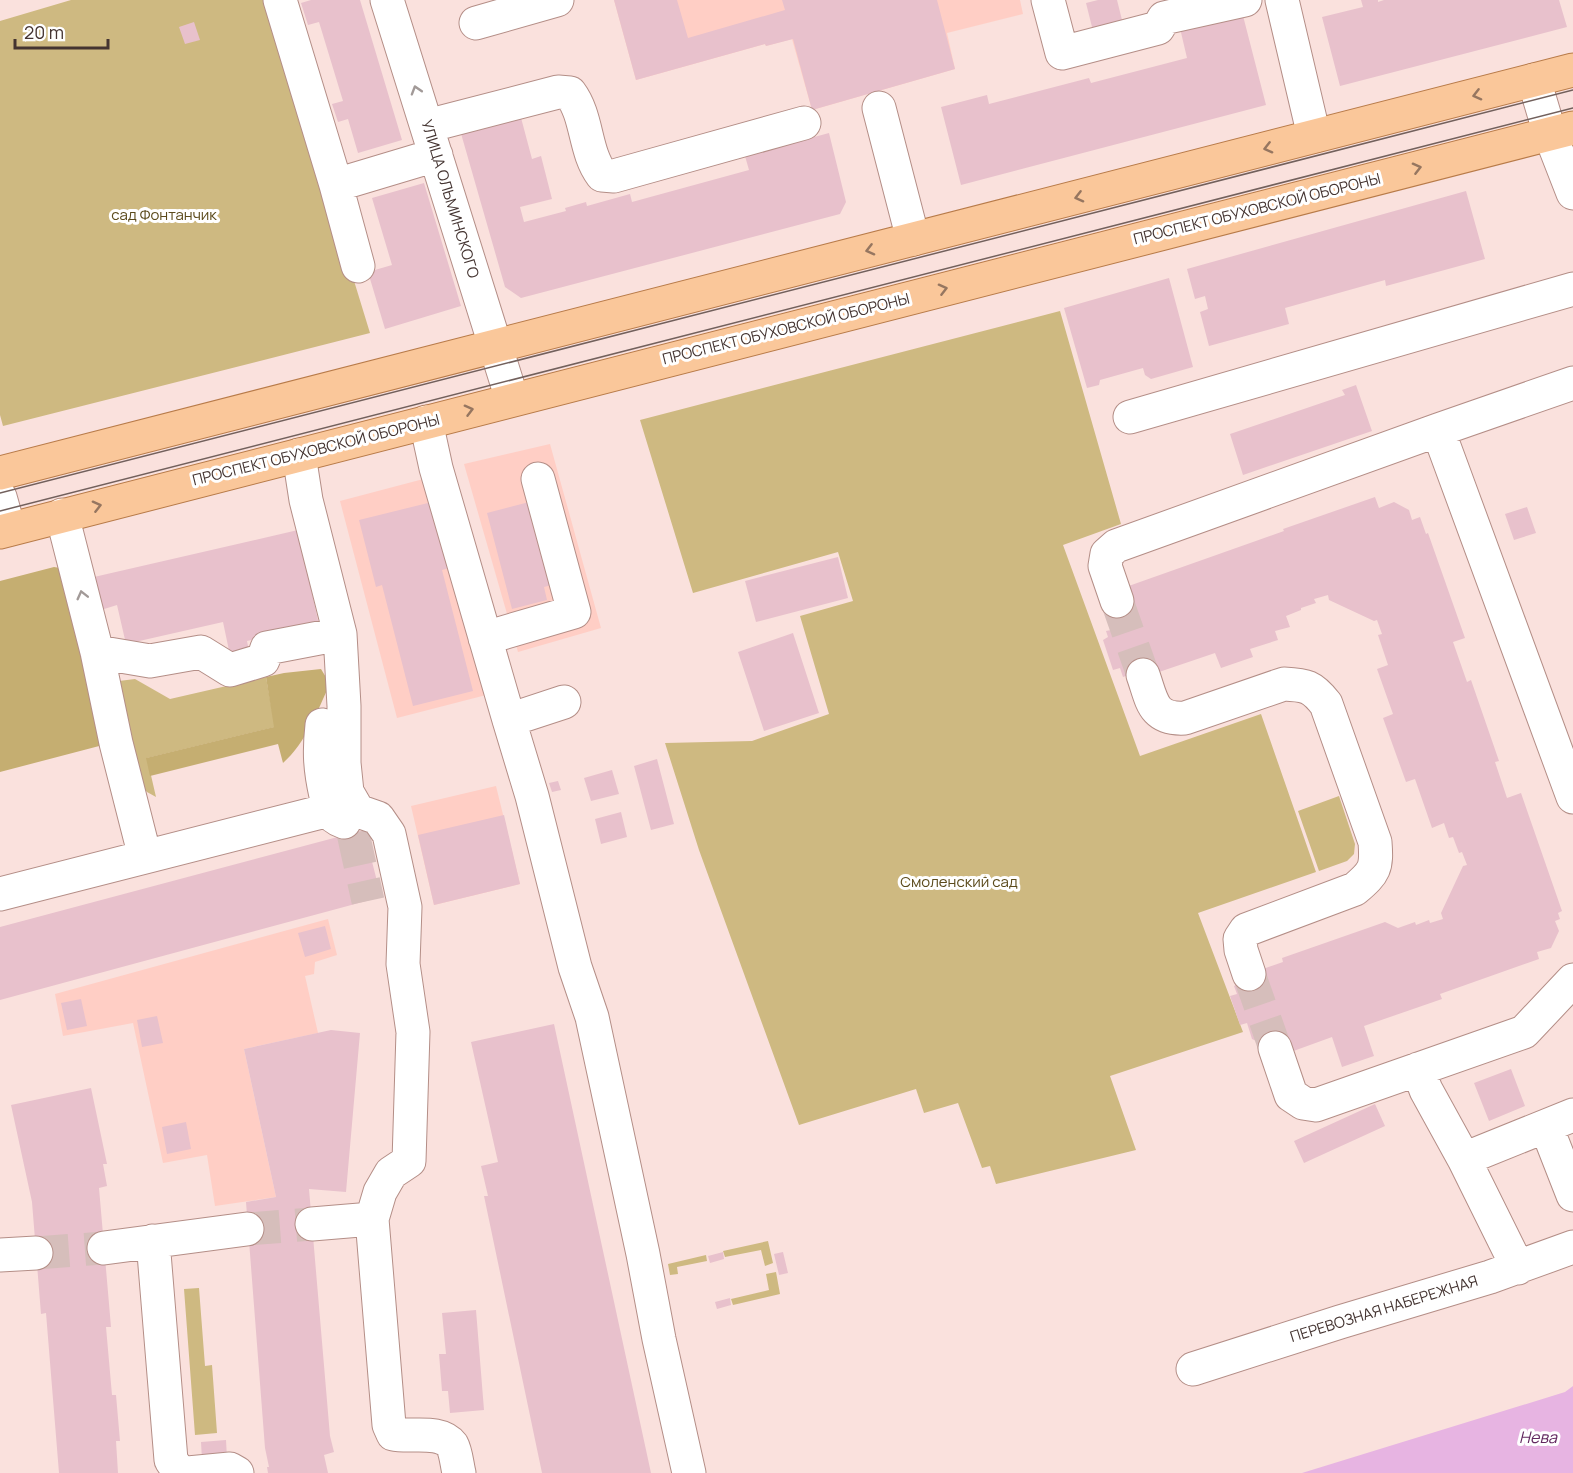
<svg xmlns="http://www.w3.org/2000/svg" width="1573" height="1473" viewBox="0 0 1573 1473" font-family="Manrope,sans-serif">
  <rect width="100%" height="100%" fill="#fae1dd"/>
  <path fill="#ffcec5" d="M 614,0 L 1020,0 L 1023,14 L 947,33 L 955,69 L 812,110 L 792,39 L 766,46 L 765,44 L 636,80 Z
    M 550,444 L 601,628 L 518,652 L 464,464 Z
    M 431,477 L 490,694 L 397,718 L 340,501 Z
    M 496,786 L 520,884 L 434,905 L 411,806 Z
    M 328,919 L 337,955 L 315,962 L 314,974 L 305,976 L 318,1033 L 244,1049 L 276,1197 L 215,1206 L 207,1155 L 163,1163 L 133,1023 L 63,1036 L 55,994 Z"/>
  <path fill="#ceb981" d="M 71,0 L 268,0 L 370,333 L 3,426 L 0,415 L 0,21 Z
    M 1060,311 L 1121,524 L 1063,545 L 1140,756 L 1261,714 L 1316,872 L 1198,913 L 1243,1032 L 1110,1076 L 1136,1150 L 996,1184 L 990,1166 L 982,1168 L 958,1103 L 924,1113 L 916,1089 L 799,1125 L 699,850 L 665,743 L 752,741 L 829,714 L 800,616 L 853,601 L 838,552 L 693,593 L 640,420 Z
    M 266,677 L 275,727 L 147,758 L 156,797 L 147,792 L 136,780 L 119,681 L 135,679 L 170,699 Z
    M 1339,796 L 1355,844 L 1354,854 L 1347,861 L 1319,871 L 1298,811 Z
    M 768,1241 L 773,1263 L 765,1266 L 761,1250 L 725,1257 L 723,1251 Z
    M 706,1255 L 707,1261 L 677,1267 L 678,1274 L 670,1275 L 668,1264 Z
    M 776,1272 L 780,1294 L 733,1305 L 731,1299 L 769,1290 L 766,1274 Z
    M 199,1288 L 205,1366 L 212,1365 L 217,1433 L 195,1435 L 184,1289 Z"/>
  <path fill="#c5ae71" d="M 54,567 L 60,568 L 103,745 L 0,772 L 0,581 Z
    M 321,669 L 330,684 C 317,711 306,743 283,763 L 278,744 L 150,776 L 146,758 L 274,727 L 266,677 L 284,673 Z"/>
  <path fill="#e7b4e2" d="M 1573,1386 L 1573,1473 L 1302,1473 L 1565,1392 Z"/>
  <path fill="#e8c1cc" d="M 311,0 L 360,0 L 402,140 L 358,153 L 348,119 L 338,122 L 332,104 L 343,101 L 319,22 L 308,25 L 301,3 Z
    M 614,0 L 677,0 L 688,38 L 785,10 L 782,0 L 937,0 L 955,69 L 812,110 L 793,39 L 766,46 L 765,44 L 636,80 Z
    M 1098,0 L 1117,0 L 1124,28 L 1094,35 L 1086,3 Z
    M 1361,0 L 1378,0 L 1378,2 L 1384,0 L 1559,0 L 1567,27 L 1340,86 L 1322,17 L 1363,7 Z
    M 1241,8 L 1266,105 L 961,185 L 941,107 L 987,95 L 989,104 L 1089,78 L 1091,83 L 1187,58 L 1179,24 Z
    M 194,22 L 200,40 L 185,44 L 179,27 Z
    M 520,114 L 532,159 L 541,156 L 552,199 L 520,207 L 524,222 L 566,211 L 565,208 L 586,202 L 587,206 L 630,194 L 632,202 L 749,170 L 745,156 L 829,133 L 846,202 L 840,214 L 521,298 L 505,287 L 460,130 Z
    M 424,183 L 461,306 L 385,329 L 368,272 L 392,265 L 372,198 Z
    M 1466,191 L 1485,259 L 1386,286 L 1385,280 L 1285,308 L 1289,324 L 1209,346 L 1200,312 L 1208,309 L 1205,296 L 1195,299 L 1187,269 Z
    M 1169,278 L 1193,367 L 1151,379 L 1145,375 L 1143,368 L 1100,380 L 1099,385 L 1087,388 L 1064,308 Z
    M 1356,385 L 1372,431 L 1243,475 L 1230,434 L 1345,395 L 1342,390 Z
    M 1375,497 L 1379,508 L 1394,502 L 1409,510 L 1412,520 L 1420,517 L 1426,534 L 1428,533 L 1465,638 L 1453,642 L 1467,682 L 1471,680 L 1499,761 L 1495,762 L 1507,798 L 1521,793 L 1562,911 L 1558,913 L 1560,919 L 1555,921 L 1559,931 L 1551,948 L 1537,952 L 1539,959 L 1440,994 L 1442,999 L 1364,1026 L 1374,1056 L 1342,1067 L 1332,1037 L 1288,1053 L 1273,1049 L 1252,1039 L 1247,1023 L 1240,1025 L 1230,996 L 1237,994 L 1234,986 L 1248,980 L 1246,975 L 1283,962 L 1282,958 L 1385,922 L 1398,928 L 1415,922 L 1416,925 L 1429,920 L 1430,923 L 1443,919 L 1441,913 L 1463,866 L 1467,865 L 1462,852 L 1459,853 L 1453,837 L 1449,838 L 1444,823 L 1432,828 L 1415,779 L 1406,782 L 1383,718 L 1393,714 L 1377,669 L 1388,665 L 1378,635 L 1382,634 L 1377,620 L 1374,621 L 1329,600 L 1328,595 L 1314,599 L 1316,603 L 1301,608 L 1301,610 L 1286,616 L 1290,627 L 1275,631 L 1278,640 L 1250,649 L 1253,657 L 1221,668 L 1215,653 L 1159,672 L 1138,672 L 1123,677 L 1120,668 L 1113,670 L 1103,640 L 1108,637 L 1106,631 L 1111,630 L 1106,617 L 1123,588 L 1284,531 L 1283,529 Z
    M 533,501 L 555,584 L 544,587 L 547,600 L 512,609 L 487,513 Z
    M 432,502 L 449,568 L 442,570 L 473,691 L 413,706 L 382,585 L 376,587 L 359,520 Z
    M 1527,507 L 1536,533 L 1514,540 L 1505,514 Z
    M 298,530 L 319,625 L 247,641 L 250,656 L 231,660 L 223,622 L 126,644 L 117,605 L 101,610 L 94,577 Z
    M 838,557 L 848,598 L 756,622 L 745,581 Z
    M 793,633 L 819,713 L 764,731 L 738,652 Z
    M 657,759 L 674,824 L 651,830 L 634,766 Z
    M 612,770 L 619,794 L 591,801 L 584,778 Z
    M 558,781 L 561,790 L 552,792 L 549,783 Z
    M 621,812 L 627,837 L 601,844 L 595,819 Z
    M 504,815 L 520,884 L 434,905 L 418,835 Z
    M 364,830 L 381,897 L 0,1000 L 0,927 Z
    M 325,926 L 331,949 L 305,957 L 298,933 Z
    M 81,999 L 87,1026 L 67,1030 L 61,1003 Z
    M 157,1016 L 163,1043 L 142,1047 L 137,1020 Z
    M 554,1024 L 651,1473 L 542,1473 L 484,1196 L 488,1196 L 481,1166 L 498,1162 L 471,1042 Z
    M 331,1030 L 360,1033 L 346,1192 L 309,1189 L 330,1436 L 334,1452 L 324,1455 L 328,1473 L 268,1473 L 267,1467 L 269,1467 L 265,1448 L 246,1202 L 276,1197 L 244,1049 Z
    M 1511,1069 L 1525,1106 L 1489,1121 L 1474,1083 Z
    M 91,1088 L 107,1164 L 103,1164 L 107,1186 L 99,1188 L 111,1327 L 106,1327 L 112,1395 L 116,1395 L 120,1441 L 116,1441 L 118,1473 L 59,1473 L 46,1313 L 41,1314 L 32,1202 L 11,1105 Z
    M 1375,1104 L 1385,1126 L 1304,1163 L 1294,1141 Z
    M 186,1122 L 191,1149 L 167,1154 L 162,1127 Z
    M 723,1252 L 724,1259 L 710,1263 L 708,1256 Z
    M 783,1252 L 788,1273 L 779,1275 L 774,1254 Z
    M 730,1298 L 731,1305 L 717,1309 L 715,1302 Z
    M 476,1310 L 484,1410 L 450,1413 L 448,1391 L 442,1391 L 439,1354 L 446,1354 L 442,1313 Z
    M 226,1440 L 227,1458 L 202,1460 L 201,1442 Z"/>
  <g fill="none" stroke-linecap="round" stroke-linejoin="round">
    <path stroke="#d6bebb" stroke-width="33" stroke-dasharray="33 16" stroke-linecap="butt" d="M 1117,601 L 1143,675
      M 353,833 L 368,901
      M 1249,974 L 1275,1048
      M 247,1229 L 312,1224
      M 36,1253 L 104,1248"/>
    <defs>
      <path id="minor" d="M 280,0 L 336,185 L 358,266
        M 387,0 L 512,399
        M 1048,0 L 1062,53 L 1158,28 L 1164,18 L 1245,0
        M 1282,0 L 1314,136
        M 476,23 L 557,0
        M 1534,80 L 1550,134 L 1573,193
        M 879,108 L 913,239
        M 427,126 L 558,92 L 570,93 C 588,117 584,151 602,175 L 614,176 L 804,123
        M 336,185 L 436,155
        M 1130,417 L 1573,289
        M 426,422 L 436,468 L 509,720 L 532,796 L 575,967 L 592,1017 L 643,1254 L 659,1339 L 689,1473
        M 1438,430 L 1573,797
        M 299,455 L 306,500 L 340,634 L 344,706 L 344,763 L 347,792 L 358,811 L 378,818 L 389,834 L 405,907 L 403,964 L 413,1032 L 409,1161 L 391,1173 L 380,1192 L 372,1219 L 389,1425 L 393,1434 C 411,1438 440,1429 452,1445 C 456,1452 457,1465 459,1473
        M 0,497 L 9,529
        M 62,515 L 97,652 L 116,743 L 145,857
        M 1117,601 L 1105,566 L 1107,554 L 1116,546 L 1438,430 L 1573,383
        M 485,638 L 574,612 L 538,479
        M 97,652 L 150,661 L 201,652 L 230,670 L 263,660 L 267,648 L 340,634
        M 1143,675 C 1152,700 1152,720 1185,718 L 1284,684 C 1306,685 1312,686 1326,704 L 1375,842 C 1377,868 1375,872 1355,889 L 1246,930 L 1240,939 L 1241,950 L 1249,974
        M 509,720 L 564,702
        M 322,725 C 319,752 320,769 326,796 C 327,800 327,807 329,810 C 332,816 338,820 344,822
        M 0,894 L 329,810
        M 1275,1048 L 1291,1095 L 1303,1103 L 1316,1105 L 1524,1032 L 1573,980
        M 1418,1069 L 1426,1090 L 1464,1159 L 1518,1268
        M 1546,1126 L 1573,1195
        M 1464,1159 L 1573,1115
        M 312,1224 L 372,1219
        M 153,1241 L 171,1460 L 177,1469 L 186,1473
        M 104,1248 L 247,1229
        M 0,1255 L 36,1253
        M 1193,1369 L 1340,1322 L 1490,1277 L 1573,1247
        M 188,1473 L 230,1469 L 237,1473"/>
      <path id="major" d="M 0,473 L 1573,70
        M 0,532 L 1573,128"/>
    </defs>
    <use href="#minor" stroke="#b48e87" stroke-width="35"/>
    <use href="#major" stroke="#b87b49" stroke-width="35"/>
    <use href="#minor" stroke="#fff" stroke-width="33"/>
    <use href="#major" stroke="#fac79a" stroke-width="33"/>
    <path stroke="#72605c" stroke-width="1.5" d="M 0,493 L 1573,90
      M 0,511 L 1573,108"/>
  </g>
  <defs><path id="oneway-chevron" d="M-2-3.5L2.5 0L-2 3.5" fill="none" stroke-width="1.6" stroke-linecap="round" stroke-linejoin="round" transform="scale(1.5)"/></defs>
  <g stroke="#a29a98">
    <use href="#oneway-chevron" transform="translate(416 90) rotate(-107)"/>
    <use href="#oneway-chevron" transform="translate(82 595) rotate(-104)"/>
  </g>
  <g stroke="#967660">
    <use href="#oneway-chevron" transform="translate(1477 95) rotate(166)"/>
    <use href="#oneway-chevron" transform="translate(1268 148) rotate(166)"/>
    <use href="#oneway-chevron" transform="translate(1417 168) rotate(-14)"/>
    <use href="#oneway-chevron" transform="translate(1079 197) rotate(166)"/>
    <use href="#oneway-chevron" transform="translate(870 250) rotate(166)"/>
    <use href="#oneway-chevron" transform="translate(943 289) rotate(-14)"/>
    <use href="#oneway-chevron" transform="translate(469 410) rotate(-15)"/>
    <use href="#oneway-chevron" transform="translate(97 506) rotate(-14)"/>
  </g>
  <g text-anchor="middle" stroke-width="6" stroke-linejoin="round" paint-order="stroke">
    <g font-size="15" fill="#443431" stroke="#fff">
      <text transform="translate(450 199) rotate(73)" y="5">УЛИЦА ОЛЬМИНСКОГО</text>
      <text transform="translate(1257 209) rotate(-14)" y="5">ПРОСПЕКТ ОБУХОВСКОЙ ОБОРОНЫ</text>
      <text transform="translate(786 329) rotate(-14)" y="5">ПРОСПЕКТ ОБУХОВСКОЙ ОБОРОНЫ</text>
      <text transform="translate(316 450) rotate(-14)" y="5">ПРОСПЕКТ ОБУХОВСКОЙ ОБОРОНЫ</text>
      <text transform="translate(1384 1309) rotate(-17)" y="5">ПЕРЕВОЗНАЯ НАБЕРЕЖНАЯ</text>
    </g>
    <g font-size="15" fill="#5b4a1b" stroke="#fff">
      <text x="164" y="220">сад Фонтанчик</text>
      <text x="959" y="887">Смоленский сад</text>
    </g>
    <g font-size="16" font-style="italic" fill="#62275f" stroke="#fff">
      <text x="1538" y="1443">Нева</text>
    </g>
  </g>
  <path d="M15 39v9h93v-9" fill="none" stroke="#443431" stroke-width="3"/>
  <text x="24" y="39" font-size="18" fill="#443431" stroke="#ffffff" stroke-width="4.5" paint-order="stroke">20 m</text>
</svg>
